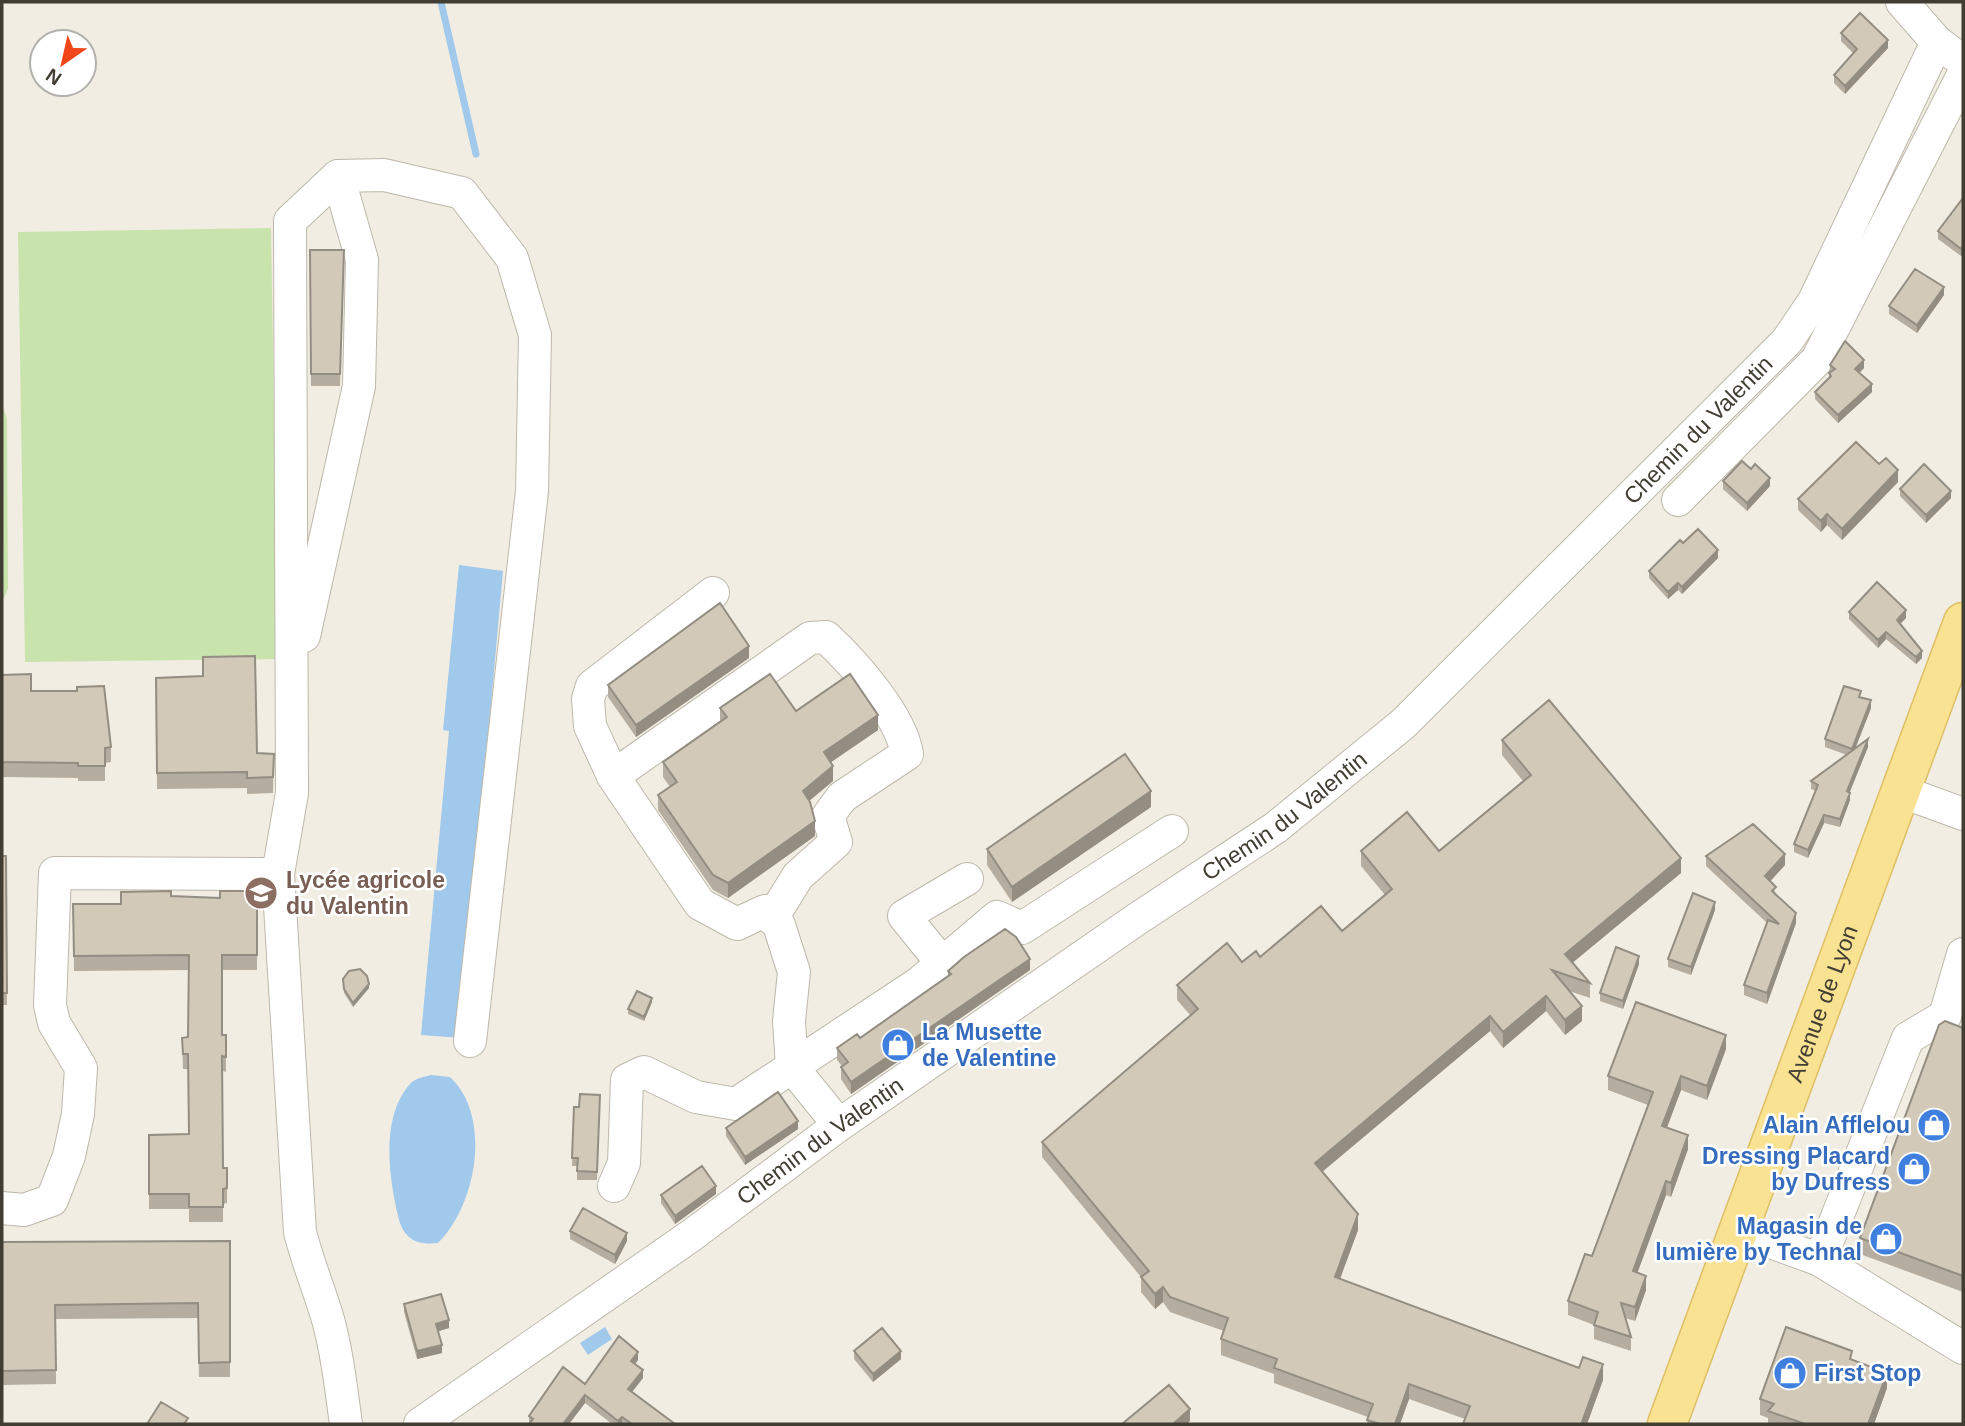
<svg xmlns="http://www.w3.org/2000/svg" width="1965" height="1426" viewBox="0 0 1965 1426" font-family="Arial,sans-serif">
  <rect width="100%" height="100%" fill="#f1ede3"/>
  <path fill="#c8e4ac" d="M 271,228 L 278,659 L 25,662 L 18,232 Z
    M 2,405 L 7,418 L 8,589 L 2,602 Z"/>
  <path fill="#a0c9ec" d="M 459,565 L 503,571 L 461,1038 L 421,1035 L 449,731 L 443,730 Z
    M 431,1075 L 450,1077 C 493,1117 476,1206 438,1243 C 428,1244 416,1244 408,1236 C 400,1229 398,1216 396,1207 C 388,1169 382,1114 411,1083 C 416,1078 424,1077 431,1075 Z
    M 605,1327 L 612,1339 L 588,1355 L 580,1343 Z"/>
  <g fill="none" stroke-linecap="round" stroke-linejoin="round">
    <path stroke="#a0c9ec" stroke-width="7" d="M 441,2 L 476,154"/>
    <defs>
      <g id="minor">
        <path d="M 1902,2 L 1937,42"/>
        <path d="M 1678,500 L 1817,360 L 1963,75"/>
        <path d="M 713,593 L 592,686 L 588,699 L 590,726 L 613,776 L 700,904 L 737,924 L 765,911 L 779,925 L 794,972 L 789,1021 L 792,1067 L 839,1125"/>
        <path d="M 304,636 L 359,386 L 362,260 L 338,176"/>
        <path d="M 613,776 L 810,638 L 826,637 C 855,664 901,716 907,754 L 842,797 L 828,816 L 836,842 L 798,876 L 772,918"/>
        <path d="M 1900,791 L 1963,814"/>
        <path d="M 278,874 L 292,793 L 290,221 L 338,176 L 384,175 L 462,193 L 512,258 L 535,335 L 532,491 L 470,1041"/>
        <path d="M 942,963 L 904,916 L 967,879"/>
        <path d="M 614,1186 L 624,1163 L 627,1080 L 644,1072 L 696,1097 L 736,1104 L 919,983 L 997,917 L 1022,928 L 1172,831"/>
        <path d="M 2,1208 L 24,1210 L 52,1200 L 69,1156 L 78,1114 L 81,1068 L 54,1023 L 50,1005 L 55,873 L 278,874 L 300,1232 C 307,1260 318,1287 327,1316 C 337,1351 341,1388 346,1424"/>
        <path d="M 1738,1230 L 1820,1260 L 1963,1348"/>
        <path d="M 1820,1260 L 1908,1038 L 1945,1016 L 1963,954"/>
        <path id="s1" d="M 420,1424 L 692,1235 L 839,1125 L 1137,919 L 1275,828 L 1403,724 L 1787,341 L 1814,301 L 1937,42 L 1963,61"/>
      </g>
      <g id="major">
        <path id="s2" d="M 1667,1424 L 1963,622"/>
      </g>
    </defs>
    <use href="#minor" stroke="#beb8a9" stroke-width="34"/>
    <use href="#major" stroke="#debf64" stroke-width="41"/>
    <use href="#minor" stroke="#fff" stroke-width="32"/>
    <use href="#major" stroke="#fae293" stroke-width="38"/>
  </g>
  <path fill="#b5ad9f" d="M 1841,33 L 1888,48 L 1845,94 L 1834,83 L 1834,75 L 1853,53 L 1841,41 Z
    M 1963,198 L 1963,253 L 1961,256 L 1938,239 L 1938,231 Z
    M 310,250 L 344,250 L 340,386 L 311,386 Z
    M 1944,295 L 1917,333 L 1889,314 L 1889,306 Z
    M 1830,365 L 1864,368 L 1859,373 L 1872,392 L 1838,423 L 1815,399 L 1815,392 L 1829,378 Z
    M 1879,464 L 1898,482 L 1842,540 L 1827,525 L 1821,532 L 1798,510 L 1798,499 Z
    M 1723,481 L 1770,486 L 1747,511 L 1723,489 Z
    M 1900,489 L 1951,498 L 1926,523 L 1900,496 Z
    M 1683,543 L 1718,558 L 1682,594 L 1678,590 L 1668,599 L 1649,578 L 1649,571 Z
    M 1849,612 L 1906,618 L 1900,624 L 1922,658 L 1916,664 L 1886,639 L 1878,648 L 1849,619 Z
    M 749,658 L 636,737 L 608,697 L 608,685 Z
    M 2,675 L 31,691 L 111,747 L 111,762 L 105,763 L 105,781 L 78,781 L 78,778 L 2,777 Z
    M 156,678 L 257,753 L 274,754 L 273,793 L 247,794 L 247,788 L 157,789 Z
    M 1861,697 L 1871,708 L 1855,749 L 1868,747 L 1849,792 L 1850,800 L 1840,827 L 1824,823 L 1808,858 L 1794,852 L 1794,844 L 1816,791 L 1811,789 L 1811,781 L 1847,755 L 1825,747 L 1825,739 Z
    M 720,708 L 796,711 L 878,730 L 831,762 L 833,781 L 809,801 L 815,836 L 728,898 L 713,890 L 658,810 L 658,795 L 670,787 L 663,777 L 663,762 L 720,722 Z
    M 1502,740 L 1681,873 L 1573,962 L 1590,983 L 1590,998 L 1569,991 L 1582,1021 L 1565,1035 L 1546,1011 L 1503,1048 L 1490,1031 L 1322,1171 L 1358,1230 L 1340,1279 L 1603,1380 L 1587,1424 L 1465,1419 L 1409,1399 L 1400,1424 L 1367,1424 L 1368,1417 L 1274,1383 L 1274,1374 L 1221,1355 L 1221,1339 L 1224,1331 L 1170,1312 L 1163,1302 L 1155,1309 L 1141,1292 L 1141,1277 L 1042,1157 L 1042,1142 L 1191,1016 L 1177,1000 L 1177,985 L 1242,962 L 1260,957 L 1342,931 L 1385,895 L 1361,866 L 1361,851 L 1439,851 L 1523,781 L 1502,755 Z
    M 1151,807 L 1012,902 L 987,865 L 987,849 Z
    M 2,856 L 6,856 L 7,1005 L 2,1005 Z
    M 1706,856 L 1785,865 L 1770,881 L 1776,894 L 1796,923 L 1767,1004 L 1744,995 L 1744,985 L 1767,923 L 1706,866 Z
    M 257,891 L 257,970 L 222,970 L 222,1035 L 226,1035 L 226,1072 L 223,1071 L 223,1168 L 227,1168 L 227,1203 L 223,1204 L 223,1222 L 189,1222 L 189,1209 L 149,1209 L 149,1135 L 189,1134 L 188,1069 L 183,1069 L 182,1038 L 188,1037 L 189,970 L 74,971 L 73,904 L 121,904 L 171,896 L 220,898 Z
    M 1715,910 L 1691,975 L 1668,967 L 1668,959 Z
    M 1639,964 L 1623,1009 L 1600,1001 L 1600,993 Z
    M 1030,970 L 851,1094 L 841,1079 L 841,1067 L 842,1066 L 837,1060 L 837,1048 L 860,1038 L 948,976 L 948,971 Z
    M 343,979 L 369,988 L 353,1007 L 344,993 Z
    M 652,1002 L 644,1021 L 628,1014 L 628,1009 Z
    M 1963,1028 L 1963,1292 L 1860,1254 L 1860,1238 Z
    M 1726,1049 L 1707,1100 L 1681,1090 L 1667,1128 L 1688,1149 L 1671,1197 L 1666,1195 L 1637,1273 L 1646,1290 L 1635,1321 L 1625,1318 L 1631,1337 L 1631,1351 L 1594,1339 L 1594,1325 L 1568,1315 L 1568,1301 L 1592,1256 L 1648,1105 L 1608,1090 L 1608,1076 Z
    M 600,1095 L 597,1180 L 577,1180 L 577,1166 L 572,1166 L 574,1107 L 579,1107 Z
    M 726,1128 L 798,1129 L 745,1165 L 726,1136 Z
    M 716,1194 L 675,1224 L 661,1203 L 661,1195 Z
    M 570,1231 L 627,1241 L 615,1264 L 570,1239 Z
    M 230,1241 L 230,1377 L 199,1377 L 198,1318 L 56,1319 L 56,1384 L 2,1385 L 2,1242 Z
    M 404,1304 L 449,1328 L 438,1331 L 442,1353 L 417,1359 L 404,1312 Z
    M 854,1351 L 901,1359 L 873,1382 L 854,1359 Z
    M 638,1360 L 635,1364 L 643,1378 L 632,1392 L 675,1424 L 612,1424 L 585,1403 L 569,1424 L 529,1424 L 529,1416 L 585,1384 Z
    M 1852,1360 L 1887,1388 L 1874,1424 L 1768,1424 L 1768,1418 L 1760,1415 L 1760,1399 Z"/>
  <path fill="#938d82" d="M 1888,40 L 1888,48 L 1845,94 L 1845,86 Z
    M 1963,245 L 1963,253 L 1961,256 L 1961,249 Z
    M 1944,287 L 1944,295 L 1917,333 L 1917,325 Z
    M 1864,360 L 1864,368 L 1855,377 L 1855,369 Z
    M 1872,384 L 1872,392 L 1838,423 L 1838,415 Z
    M 1898,470 L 1898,482 L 1842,540 L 1842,529 Z
    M 1770,478 L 1770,486 L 1747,511 L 1747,503 Z
    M 1951,491 L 1951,498 L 1926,523 L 1926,515 Z
    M 1827,514 L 1827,525 L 1821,532 L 1821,521 Z
    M 1718,550 L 1718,558 L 1682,594 L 1682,587 Z
    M 1678,583 L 1678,590 L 1668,599 L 1668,592 Z
    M 1906,610 L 1906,618 L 1897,627 L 1897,620 Z
    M 1886,632 L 1886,639 L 1878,648 L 1878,640 Z
    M 749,646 L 749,658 L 636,737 L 636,725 Z
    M 1922,651 L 1922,658 L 1916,664 L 1916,657 Z
    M 1871,700 L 1871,708 L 1852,757 L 1852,749 Z
    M 878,715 L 878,730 L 824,767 L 824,752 Z
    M 1868,739 L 1868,747 L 1847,799 L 1847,791 Z
    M 833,766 L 833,781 L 803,806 L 803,791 Z
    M 1151,791 L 1151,807 L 1012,902 L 1012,887 Z
    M 1850,793 L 1850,800 L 1840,827 L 1840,819 Z
    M 1824,815 L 1824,823 L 1808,858 L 1808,850 Z
    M 815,821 L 815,836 L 728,898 L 728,883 Z
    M 1785,854 L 1785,865 L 1765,887 L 1765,876 Z
    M 1681,858 L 1681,873 L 1565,969 L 1565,954 Z
    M 1715,902 L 1715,910 L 1691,975 L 1691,967 Z
    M 1796,913 L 1796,923 L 1767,1004 L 1767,993 Z
    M 1639,956 L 1639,964 L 1623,1009 L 1623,1001 Z
    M 1030,959 L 1030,970 L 851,1094 L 851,1082 Z
    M 369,984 L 369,988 L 353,1007 L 353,1003 Z
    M 1546,996 L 1546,1011 L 1503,1048 L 1503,1032 Z
    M 652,998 L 652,1002 L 644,1021 L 644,1017 Z
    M 1582,1006 L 1582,1021 L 1565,1035 L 1565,1020 Z
    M 1490,1016 L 1490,1031 L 1315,1178 L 1315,1163 Z
    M 1726,1035 L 1726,1049 L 1707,1100 L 1707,1086 Z
    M 1681,1076 L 1681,1090 L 1662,1140 L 1662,1126 Z
    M 798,1121 L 798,1129 L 745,1165 L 745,1157 Z
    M 1688,1135 L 1688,1149 L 1671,1197 L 1671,1183 Z
    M 1666,1181 L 1666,1195 L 1633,1285 L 1633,1271 Z
    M 716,1186 L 716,1194 L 675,1224 L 675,1216 Z
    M 1358,1214 L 1358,1230 L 1335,1292 L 1335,1277 Z
    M 627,1233 L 627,1241 L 615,1264 L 615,1255 Z
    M 1646,1276 L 1646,1290 L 1635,1321 L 1635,1307 Z
    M 1163,1287 L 1163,1302 L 1155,1309 L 1155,1294 Z
    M 449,1320 L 449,1328 L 436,1332 L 436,1324 Z
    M 442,1345 L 442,1353 L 417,1359 L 417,1351 Z
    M 901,1351 L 901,1359 L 873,1382 L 873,1374 Z
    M 638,1352 L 638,1360 L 631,1369 L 631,1361 Z
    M 1603,1364 L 1603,1380 L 1587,1424 L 1582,1422 Z
    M 643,1370 L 643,1378 L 628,1397 L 628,1389 Z
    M 1887,1373 L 1887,1388 L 1874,1424 L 1868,1424 Z
    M 1409,1384 L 1409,1399 L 1400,1424 L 1395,1424 Z
    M 585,1395 L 585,1403 L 569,1424 L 563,1424 Z
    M 1190,1409 L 1190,1421 L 1187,1424 L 1173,1424 Z
    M 622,1417 L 622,1424 L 618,1424 L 618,1421 Z"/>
  <path fill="#d2c9b9" stroke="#938d82" stroke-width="2" d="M 1860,13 L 1888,40 L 1845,86 L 1834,75 L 1857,49 L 1841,33 Z
    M 1963,198 L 1963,245 L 1961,249 L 1938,231 Z
    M 310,250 L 344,250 L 340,374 L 311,374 Z
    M 1915,269 L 1944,287 L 1917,325 L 1889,306 Z
    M 1845,341 L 1864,360 L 1855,369 L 1872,384 L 1838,415 L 1815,392 L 1831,376 L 1829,373 L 1835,369 L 1830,365 Z
    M 1856,442 L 1879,464 L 1886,458 L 1898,470 L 1842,529 L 1827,514 L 1821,521 L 1798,499 Z
    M 1742,461 L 1751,469 L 1755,464 L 1770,478 L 1747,503 L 1723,481 Z
    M 1924,464 L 1951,491 L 1926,515 L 1900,489 Z
    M 1698,529 L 1718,550 L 1682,587 L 1678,583 L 1668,592 L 1649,571 L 1680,540 L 1683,543 Z
    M 1877,582 L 1906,610 L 1897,620 L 1922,651 L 1916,657 L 1886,632 L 1878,640 L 1849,612 Z
    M 720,603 L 749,646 L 636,725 L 608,685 Z
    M 255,656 L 257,753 L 274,754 L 273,777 L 247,778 L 247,772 L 157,773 L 156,678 L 203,676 L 203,657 Z
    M 31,674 L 31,691 L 77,691 L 77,687 L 104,686 L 111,747 L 105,748 L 105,766 L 78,766 L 78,763 L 2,762 L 2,675 Z
    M 770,674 L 796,711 L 850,674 L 878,715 L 824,752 L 833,766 L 803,791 L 810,802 L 815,821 L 728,883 L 713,875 L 658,795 L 677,782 L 663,762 L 727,717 L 720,708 Z
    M 1844,686 L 1861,691 L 1859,697 L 1871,700 L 1852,749 L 1825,739 Z
    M 1549,700 L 1681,858 L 1565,954 L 1590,983 L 1552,970 L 1582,1006 L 1565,1020 L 1546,996 L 1503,1032 L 1490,1016 L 1315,1163 L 1358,1214 L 1335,1277 L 1579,1368 L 1583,1357 L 1603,1364 L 1582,1422 L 1587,1424 L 1463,1424 L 1470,1406 L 1409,1384 L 1395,1424 L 1380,1424 L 1367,1420 L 1373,1404 L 1274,1368 L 1277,1359 L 1221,1339 L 1228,1318 L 1170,1297 L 1163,1287 L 1155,1294 L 1141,1277 L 1149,1271 L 1042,1142 L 1198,1009 L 1177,985 L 1227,943 L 1242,962 L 1256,951 L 1260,957 L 1321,906 L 1342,931 L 1392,889 L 1361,851 L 1407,812 L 1439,851 L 1531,775 L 1502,740 Z
    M 1868,739 L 1847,791 L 1850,793 L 1840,819 L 1824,815 L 1808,850 L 1794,844 L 1818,785 L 1811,781 Z
    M 1125,754 L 1151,791 L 1012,887 L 987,849 Z
    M 1753,824 L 1785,854 L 1765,876 L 1776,887 L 1772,891 L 1796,913 L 1767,993 L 1744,985 L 1768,920 L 1779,924 L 1706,856 Z
    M 2,856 L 6,856 L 7,993 L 2,993 Z
    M 171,891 L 171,896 L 220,898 L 220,891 L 257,891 L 257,955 L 222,955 L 222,1035 L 226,1035 L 226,1057 L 222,1056 L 223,1168 L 227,1168 L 227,1188 L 223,1189 L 223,1207 L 189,1207 L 189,1194 L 149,1194 L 149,1135 L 189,1134 L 188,1054 L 183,1054 L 182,1038 L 188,1037 L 189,955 L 74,956 L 73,904 L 121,904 L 121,892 Z
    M 1693,893 L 1715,902 L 1691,967 L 1668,959 Z
    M 1005,929 L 1016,937 L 1030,959 L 851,1082 L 841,1067 L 848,1062 L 837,1048 L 857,1034 L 860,1038 L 951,974 L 948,971 L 964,957 Z
    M 1616,947 L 1639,956 L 1623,1001 L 1600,993 Z
    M 360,969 L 367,976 L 369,984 L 353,1003 L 344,989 L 343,979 L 349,971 Z
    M 637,991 L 652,998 L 644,1017 L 628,1009 Z
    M 1636,1002 L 1726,1035 L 1707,1086 L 1681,1076 L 1662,1126 L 1688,1135 L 1671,1183 L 1666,1181 L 1633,1271 L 1646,1276 L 1635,1307 L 1621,1303 L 1631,1337 L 1594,1325 L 1598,1312 L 1568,1301 L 1585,1254 L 1592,1256 L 1653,1092 L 1608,1076 Z
    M 1945,1021 L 1963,1028 L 1963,1276 L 1860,1238 L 1939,1025 Z
    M 778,1092 L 798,1121 L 745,1157 L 726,1128 Z
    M 580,1094 L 600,1095 L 597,1172 L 577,1171 L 578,1158 L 572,1158 L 574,1107 L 579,1107 Z
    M 702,1166 L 716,1186 L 675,1216 L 661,1195 Z
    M 583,1208 L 627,1233 L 615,1255 L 570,1231 Z
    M 230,1241 L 230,1362 L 199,1363 L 198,1303 L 55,1305 L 56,1370 L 2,1371 L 2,1242 Z
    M 441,1294 L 449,1320 L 436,1324 L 442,1345 L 417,1351 L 404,1304 Z
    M 1786,1327 L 1852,1351 L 1850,1359 L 1887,1373 L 1868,1424 L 1805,1424 L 1768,1411 L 1774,1404 L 1760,1399 Z
    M 882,1328 L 901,1351 L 873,1374 L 854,1351 Z
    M 619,1336 L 638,1352 L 631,1361 L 643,1370 L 628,1389 L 675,1424 L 632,1424 L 622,1417 L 618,1421 L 585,1395 L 563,1424 L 529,1424 L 533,1419 L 529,1416 L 563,1367 L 585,1384 Z
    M 1169,1385 L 1190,1409 L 1173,1424 L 1122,1424 Z
    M 161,1402 L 188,1418 L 184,1424 L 147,1424 Z"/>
  <defs>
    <symbol id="school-disc" viewBox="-11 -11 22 22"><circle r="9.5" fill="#8d6e63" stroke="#fff"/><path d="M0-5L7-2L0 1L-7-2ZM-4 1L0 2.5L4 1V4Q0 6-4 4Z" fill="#fff"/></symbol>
    <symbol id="shop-disc" viewBox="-11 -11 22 22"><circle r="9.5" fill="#3f7fe0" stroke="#fff"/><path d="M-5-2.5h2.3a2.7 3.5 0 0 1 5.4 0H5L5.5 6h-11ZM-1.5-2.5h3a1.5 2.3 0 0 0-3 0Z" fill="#fff"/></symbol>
  </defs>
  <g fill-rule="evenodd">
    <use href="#school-disc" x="242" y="874" width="38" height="38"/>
    <use href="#shop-disc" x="879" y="1026" width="38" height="38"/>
    <use href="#shop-disc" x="1915" y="1106" width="38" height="38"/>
    <use href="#shop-disc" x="1895" y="1150" width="38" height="38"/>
    <use href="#shop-disc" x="1867" y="1220" width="38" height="38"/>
    <use href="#shop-disc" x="1771" y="1354" width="38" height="38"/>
  </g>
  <g text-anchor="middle" stroke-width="5" stroke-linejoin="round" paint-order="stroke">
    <g font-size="23" fill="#423d33" stroke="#fff">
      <text dy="8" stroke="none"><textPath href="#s1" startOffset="1624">Chemin du Valentin</textPath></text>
      <text dy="8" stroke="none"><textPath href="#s1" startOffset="1057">Chemin du Valentin</textPath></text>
      <text dy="8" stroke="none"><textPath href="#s2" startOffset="448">Avenue de Lyon</textPath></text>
      <text dy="8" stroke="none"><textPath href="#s1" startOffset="490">Chemin du Valentin</textPath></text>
    </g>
    <g font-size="23" font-weight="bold" fill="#785e54" stroke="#fff" text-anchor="start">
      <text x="286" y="888">Lycée agricole<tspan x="286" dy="26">du Valentin</tspan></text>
    </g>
    <g font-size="23" font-weight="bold" fill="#366cbe" stroke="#fff" text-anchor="end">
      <text x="922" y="1040" text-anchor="start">La Musette<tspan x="922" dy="26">de Valentine</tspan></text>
      <text x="1910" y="1133">Alain Afflelou</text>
      <text x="1890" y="1164">Dressing Placard<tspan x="1890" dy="26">by Dufress</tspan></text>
      <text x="1862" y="1234">Magasin de<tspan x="1862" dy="26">lumière by Technal</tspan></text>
      <text x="1814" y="1381" text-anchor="start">First Stop</text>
    </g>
  </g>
  <rect width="1965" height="1426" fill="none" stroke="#423d33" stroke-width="7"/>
  <g transform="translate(63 63) rotate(214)"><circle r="33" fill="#ffffff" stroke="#b3b1ad" stroke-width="2"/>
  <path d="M0-5L12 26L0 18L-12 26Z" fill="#f1461a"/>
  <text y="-10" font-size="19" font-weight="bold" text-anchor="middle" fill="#423d33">N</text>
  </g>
</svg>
